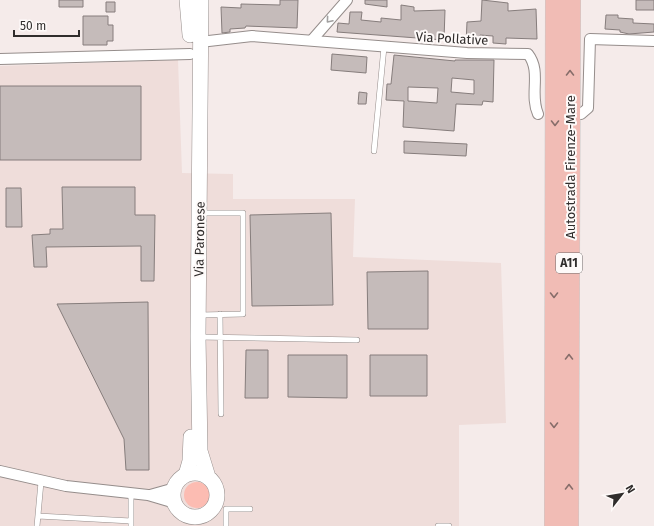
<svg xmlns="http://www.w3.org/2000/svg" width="654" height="526" viewBox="0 0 654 526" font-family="'Fira Sans',sans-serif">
  <rect width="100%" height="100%" fill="#f5ebea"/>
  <path fill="#efddda" d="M 178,60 L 182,173 L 233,174 L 233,199 L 355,199 L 353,257 L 501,263 L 506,423 L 459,425 L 459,526 L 0,526 L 0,66 Z"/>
  <path fill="#fcbcb2" d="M184 495a13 13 0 1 1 26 0a13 13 0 1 1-26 0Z"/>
  <path fill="#c5bbba" stroke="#867d7c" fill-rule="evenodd" d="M 59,0 L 83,0 L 83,7 L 59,7 Z
    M 280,0 L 298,0 L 297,28 L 246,26 L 245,28 L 230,29 L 230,32 L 222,33 L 221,7 L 241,8 L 241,4 L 280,5 Z
    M 365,0 L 387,0 L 387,7 L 365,4 Z
    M 482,0 L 508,3 L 508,11 L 536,9 L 537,39 L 506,38 L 506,44 L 493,43 L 493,36 L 480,35 L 480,44 L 466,44 L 467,22 L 481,21 Z
    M 636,0 L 654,0 L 654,10 L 636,10 Z
    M 106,2 L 115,2 L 115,12 L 106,12 Z
    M 401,5 L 414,7 L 414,11 L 445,10 L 444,40 L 337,32 L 338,23 L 349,24 L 350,12 L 362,12 L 361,20 L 381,22 L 381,18 L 401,20 Z
    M 606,15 L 618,15 L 618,18 L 633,19 L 633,23 L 654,24 L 654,32 L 629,34 L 620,32 L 620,30 L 605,29 Z
    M 83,16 L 108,16 L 108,25 L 113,25 L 113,41 L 107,41 L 107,45 L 83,45 Z
    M 332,54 L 367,57 L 366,73 L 331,70 Z
    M 394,55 L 455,61 L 455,60 L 494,60 L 493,102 L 483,101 L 482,105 L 456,104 L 454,131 L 403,127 L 404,101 L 386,100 L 387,84 L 391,84 ZM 452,78 L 474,80 L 474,94 L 451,92 ZM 408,87 L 438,88 L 437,103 L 408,101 Z
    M 0,86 L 141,86 L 141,160 L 0,160 Z
    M 359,92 L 367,93 L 366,104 L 358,104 Z
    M 404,141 L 467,144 L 466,156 L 404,153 Z
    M 62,187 L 135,187 L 135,215 L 155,215 L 154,281 L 141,281 L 141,246 L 46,247 L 47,267 L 34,267 L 32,235 L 50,234 L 50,229 L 63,229 Z
    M 6,188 L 21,188 L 22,227 L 6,227 Z
    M 331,213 L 333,305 L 252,306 L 250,215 Z
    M 428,271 L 428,329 L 368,329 L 367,272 Z
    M 148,302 L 149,470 L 126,470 L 124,439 L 57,304 Z
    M 246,350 L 268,350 L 268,398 L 245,398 Z
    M 288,355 L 347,355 L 347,398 L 288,397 Z
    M 370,355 L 427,355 L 427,396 L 370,396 Z"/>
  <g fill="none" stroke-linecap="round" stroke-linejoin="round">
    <defs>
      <path id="service" d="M 374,151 L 384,47
        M 220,314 L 221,414
        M 201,315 L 243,314 L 243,213 L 201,213
        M 199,337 L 357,340
        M 38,516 L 131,521
        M 37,526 L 41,482
        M 131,526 L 131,494
        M 226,526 L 226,509 L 250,509
        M 438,526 L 449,526"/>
      <path id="minor" d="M 312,40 L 347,0
        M 200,42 L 252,36 L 467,53 L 528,54 C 542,72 529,94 538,114
        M 0,59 L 190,54
        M 581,114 L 588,108 L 590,39 L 654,41
        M 0,471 L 66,486 L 148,495 L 175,503
        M 150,495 L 175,488"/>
      <path id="secondary" d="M 187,0 L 190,35
        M 201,0 L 198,337 L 200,451 L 208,477
        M173 495a22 22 0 1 1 44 0a22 22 0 1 1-44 0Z
        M 186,475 L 190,461 L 191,437"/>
      <path id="motorway" d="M 554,526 L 555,0
        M 569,526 L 571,0"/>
    </defs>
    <use href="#service" stroke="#958d8b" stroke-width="6"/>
    <use href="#minor" stroke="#958d8b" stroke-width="12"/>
    <use href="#secondary" stroke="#958d8b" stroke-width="16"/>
    <use href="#motorway" stroke="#c9c8c8" stroke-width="20"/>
    <use href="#service" stroke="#fff" stroke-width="5"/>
    <use href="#minor" stroke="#fff" stroke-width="10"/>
    <use href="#secondary" stroke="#fff" stroke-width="15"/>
    <use href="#motorway" stroke="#f1bcb5" stroke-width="19"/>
  </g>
  <defs><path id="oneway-chevron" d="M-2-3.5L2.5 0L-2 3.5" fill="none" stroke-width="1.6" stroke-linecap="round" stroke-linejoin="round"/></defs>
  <use stroke="#a2a0a0" href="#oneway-chevron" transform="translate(329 20) rotate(130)"/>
  <g stroke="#876d6a">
    <use href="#oneway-chevron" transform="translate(570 73) rotate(-90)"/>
    <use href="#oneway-chevron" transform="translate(555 123) rotate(90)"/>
    <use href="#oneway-chevron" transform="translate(554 295) rotate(90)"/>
    <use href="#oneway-chevron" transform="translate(569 357) rotate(-90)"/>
    <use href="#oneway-chevron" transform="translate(554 425) rotate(90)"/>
    <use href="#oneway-chevron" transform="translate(569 487) rotate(-90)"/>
  </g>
  <g text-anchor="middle" stroke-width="4" stroke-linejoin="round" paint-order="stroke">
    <rect fill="#fefaf9" stroke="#6e6a6a" stroke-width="1" x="556" y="253" width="26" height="20" rx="3"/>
    <g font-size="12" font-weight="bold" fill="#302d2c">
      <text x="569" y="267">A11</text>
    </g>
    <g font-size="13" fill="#302d2c" stroke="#fefaf9">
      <text transform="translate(452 38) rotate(3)" y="5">Via Pollative</text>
      <text transform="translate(570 167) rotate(-90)" y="5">Autostrada Firenze-Mare</text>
      <text transform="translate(199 239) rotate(-89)" y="5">Via Paronese</text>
    </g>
  </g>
  <g transform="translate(622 494) rotate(59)" stroke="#fefaf9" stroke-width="3" paint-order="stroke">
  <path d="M0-3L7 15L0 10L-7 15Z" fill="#302d2c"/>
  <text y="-6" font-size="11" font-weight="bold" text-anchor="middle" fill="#302d2c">N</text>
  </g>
  <path d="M14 30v6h65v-6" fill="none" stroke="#302d2c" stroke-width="2"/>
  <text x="20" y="30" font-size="12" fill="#302d2c" stroke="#fefaf9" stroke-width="3" paint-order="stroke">50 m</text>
</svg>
